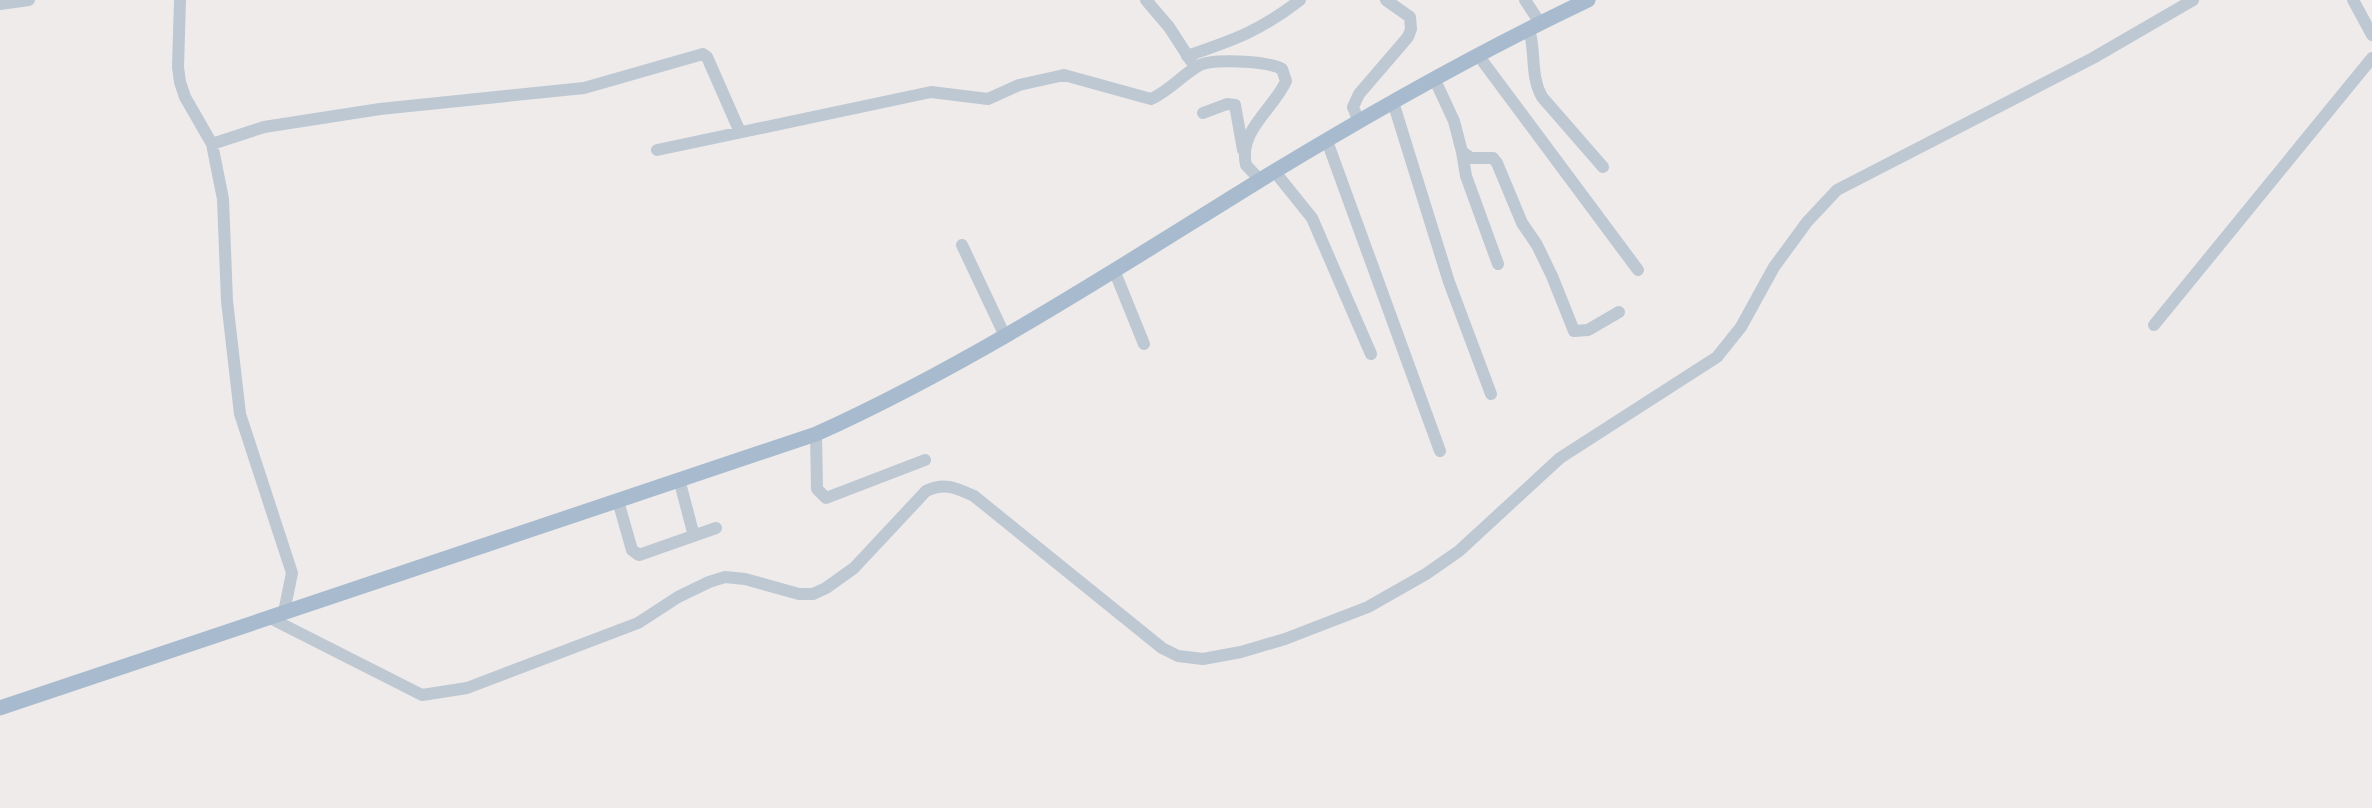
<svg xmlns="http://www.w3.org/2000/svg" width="2372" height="808" viewBox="0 0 2372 808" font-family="'Archivo Narrow',sans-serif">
  <rect width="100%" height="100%" fill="#efebeb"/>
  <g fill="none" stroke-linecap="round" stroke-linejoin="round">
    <path stroke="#bdc8d3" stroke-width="12" d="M 180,0 L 178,67 L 180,82 L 185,97 L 212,144 L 223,199 L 227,301 L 240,414 L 292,573 L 284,612
      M 1146,0 L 1169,27 L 1191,61
      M 1525,0 L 1540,23
      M 2353,0 L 2372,35
      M 0,4 L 29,0
      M 1529,29 C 1536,52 1530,76 1542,97 L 1603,167
      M 1478,55 L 1638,270
      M 1187,56 C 1234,40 1260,31 1300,0
      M 1434,78 L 1454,121 L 1462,152 L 1471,158 L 1493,158 L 1497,163 L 1522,223 L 1537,245 L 1552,276 L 1574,331 L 1588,330 L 1619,312
      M 1393,102 L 1449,282 L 1491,394
      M 1203,113 L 1227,104 L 1235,105 L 1243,150
      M 1359,122 L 1353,107 L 1359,94 L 1408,37 L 1411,29 L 1410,17 L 1386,0
      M 1327,141 L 1440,451
      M 212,144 L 264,127 L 380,109 L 584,88 L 703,54 L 707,57 L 740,132
      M 657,150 L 931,92 L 988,99 L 1019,85 L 1064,75 L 1151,99 C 1169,91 1181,76 1198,66 C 1211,58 1268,61 1282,69 L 1286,81 C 1274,109 1238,130 1246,165 L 1260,180
      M 1462,152 L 1466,176 L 1498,264
      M 1275,172 L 1312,218 L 1371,354
      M 962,245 L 1005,336
      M 1114,270 L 1144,344
      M 2154,325 L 2372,58
      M 816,434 L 817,489 L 826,498 L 925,460
      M 679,479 L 694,536
      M 618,501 L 632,550 L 639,555 L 716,528
      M 268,617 L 422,695 L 467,688 L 638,623 L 678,597 L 709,582 L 725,577 L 745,579 L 799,594 L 813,594 L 826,588 L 854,568 L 926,491 C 945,482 956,488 974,496 L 1162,648 L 1178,656 L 1203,659 L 1241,652 L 1285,639 L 1368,607 L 1426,574 L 1459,551 L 1560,458 L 1717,357 L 1741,327 L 1774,267 L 1807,222 L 1837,190 L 2093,58 L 2193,0"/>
    <path stroke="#a8bbce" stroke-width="15" d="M 0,708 L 816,434 C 971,364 1113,271 1257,182 C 1365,116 1474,54 1588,0"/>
  </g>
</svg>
